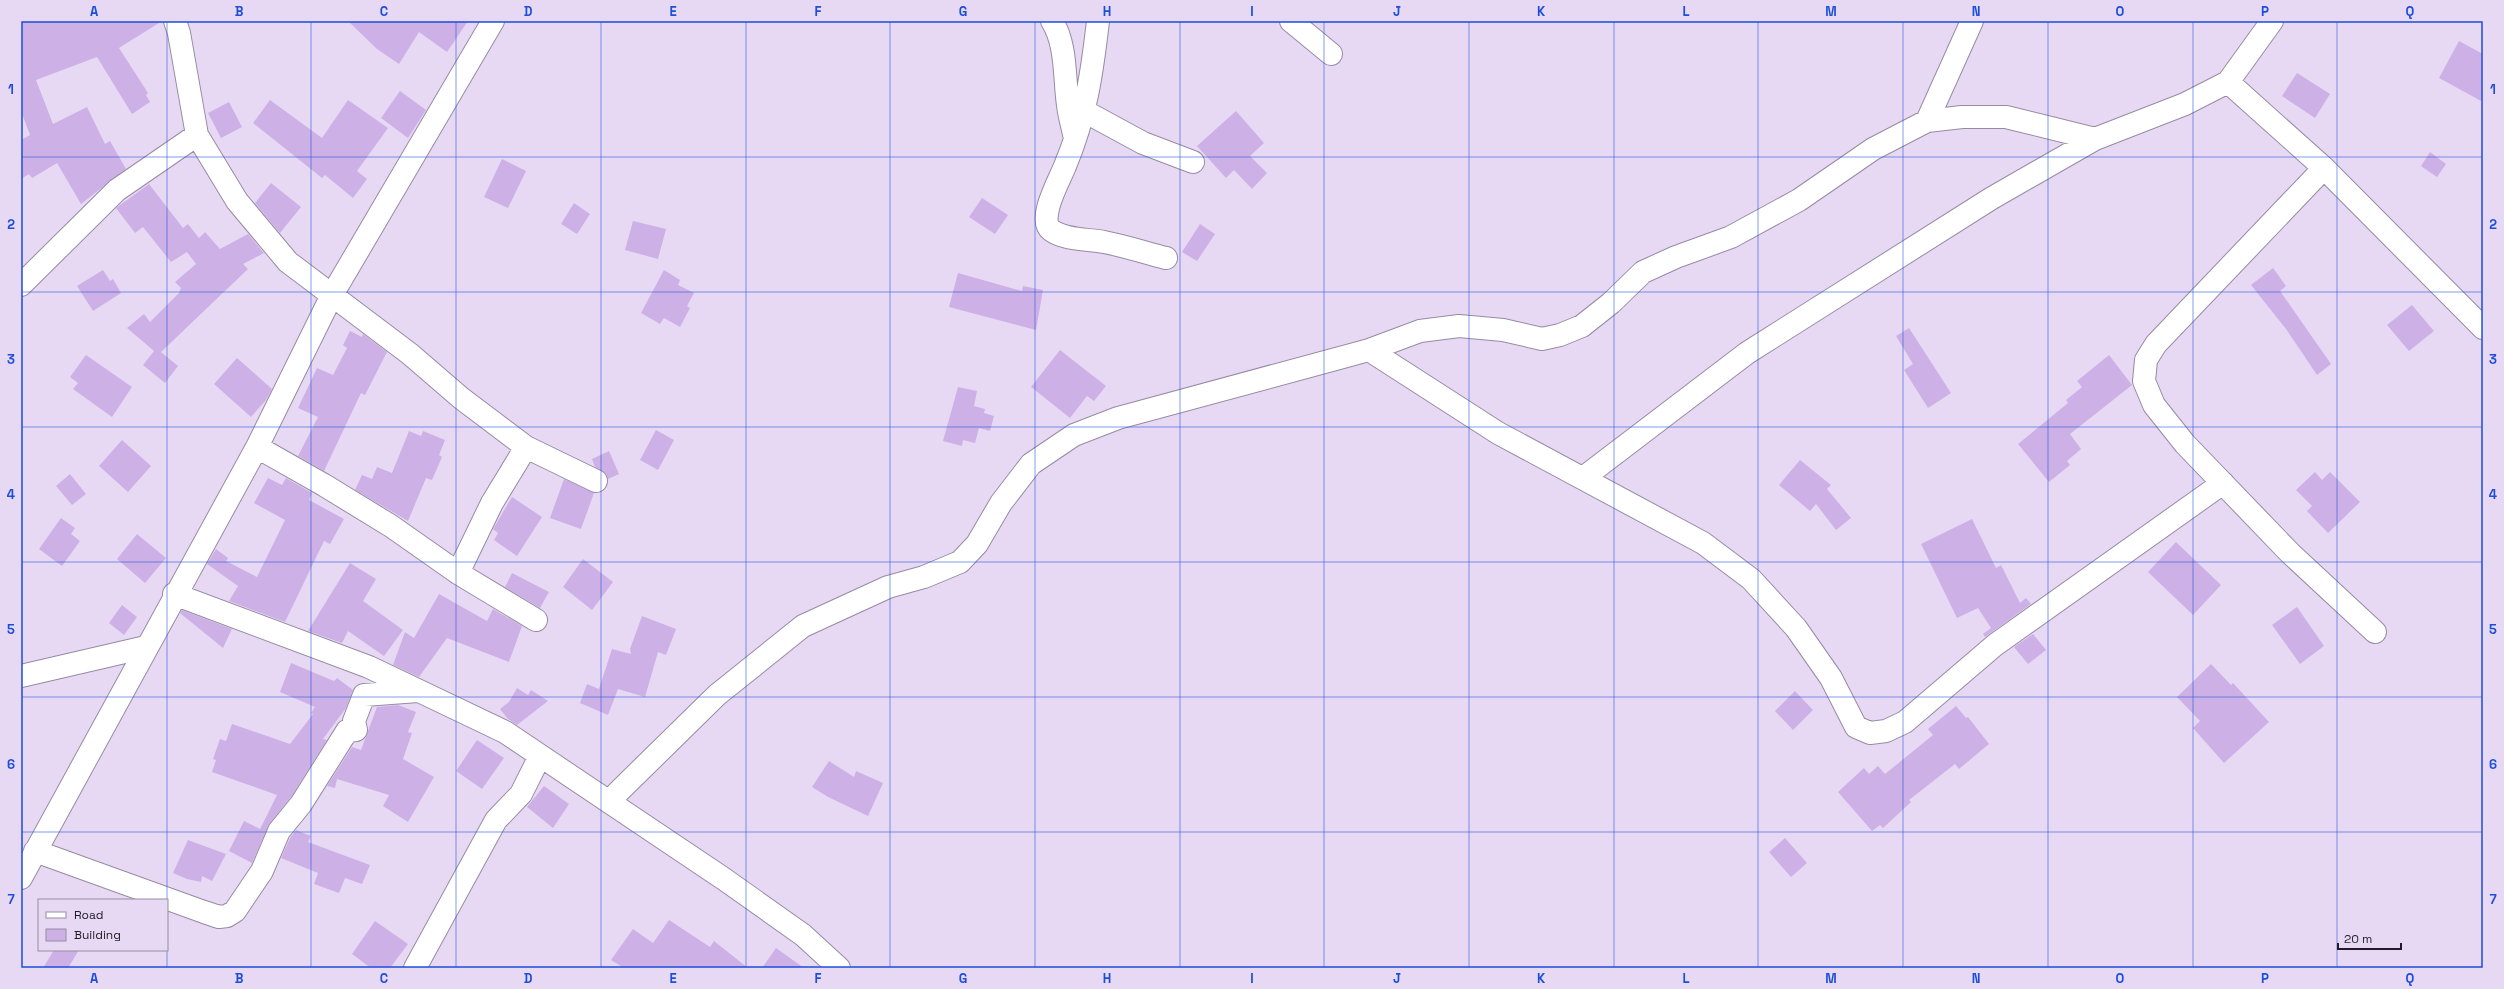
<svg xmlns="http://www.w3.org/2000/svg" width="2504" height="989" viewBox="0 0 2504 989" font-family="'Space Grotesk',sans-serif">
  <rect width="100%" height="100%" fill="#e7d9f4"/>
  <path fill="#cdb1e6" d="M 21,21 L 162,21 L 119,48 L 148,93 L 146,95 L 150,102 L 132,114 L 97,57 L 36,80 L 53,124 L 87,107 L 105,144 L 110,141 L 126,169 L 81,204 L 57,163 L 32,178 L 29,174 L 21,179 L 21,140 L 30,135 L 21,111 Z
    M 348,21 L 468,21 L 447,52 L 419,32 L 399,64 L 377,49 Z
    M 2459,41 L 2483,54 L 2483,102 L 2439,78 Z
    M 2297,73 L 2330,94 L 2315,118 L 2282,96 Z
    M 400,91 L 426,110 L 408,138 L 381,118 Z
    M 270,100 L 322,138 L 348,100 L 388,128 L 357,171 L 367,179 L 353,198 L 325,175 L 322,178 L 253,123 Z
    M 229,102 L 242,127 L 221,138 L 208,113 Z
    M 1236,111 L 1264,143 L 1250,156 L 1267,173 L 1252,189 L 1234,170 L 1226,178 L 1197,146 Z
    M 2430,152 L 2446,164 L 2437,177 L 2421,166 Z
    M 502,159 L 526,171 L 508,208 L 484,197 Z
    M 271,183 L 301,207 L 280,233 L 255,203 Z
    M 149,184 L 183,228 L 188,224 L 199,238 L 205,232 L 220,249 L 248,234 L 264,253 L 243,264 L 248,269 L 161,352 L 178,366 L 165,383 L 143,365 L 154,351 L 127,328 L 144,314 L 150,322 L 179,293 L 181,288 L 175,282 L 196,264 L 187,252 L 171,262 L 143,227 L 135,233 L 116,208 Z
    M 982,198 L 1008,215 L 995,234 L 969,217 Z
    M 574,203 L 590,214 L 577,234 L 561,224 Z
    M 633,221 L 666,229 L 658,259 L 625,250 Z
    M 1200,224 L 1215,234 L 1197,261 L 1182,252 Z
    M 2273,268 L 2286,286 L 2280,291 L 2331,364 L 2317,375 L 2286,329 L 2251,285 Z
    M 103,270 L 110,281 L 113,279 L 121,293 L 93,311 L 77,286 Z
    M 664,270 L 680,280 L 678,285 L 694,293 L 687,306 L 690,308 L 680,327 L 664,318 L 660,324 L 641,313 Z
    M 958,273 L 1022,291 L 1023,286 L 1043,290 L 1036,330 L 949,307 Z
    M 2412,305 L 2434,331 L 2409,351 L 2387,325 Z
    M 1909,328 L 1951,393 L 1928,408 L 1904,370 L 1913,364 L 1896,336 Z
    M 350,331 L 362,337 L 363,334 L 387,352 L 365,395 L 361,393 L 324,471 L 298,456 L 318,417 L 298,408 L 317,368 L 333,375 L 347,348 L 343,345 Z
    M 1060,350 L 1106,386 L 1094,401 L 1087,396 L 1070,418 L 1031,387 Z
    M 86,355 L 132,387 L 112,417 L 73,389 L 78,383 L 70,377 Z
    M 2109,355 L 2132,385 L 2070,434 L 2081,449 L 2067,461 L 2070,465 L 2049,482 L 2018,444 L 2068,403 L 2066,400 L 2082,387 L 2077,381 Z
    M 237,358 L 272,389 L 266,400 L 251,417 L 214,384 Z
    M 958,387 L 977,391 L 974,406 L 985,409 L 984,413 L 994,416 L 990,431 L 979,428 L 975,443 L 963,440 L 962,446 L 943,441 Z
    M 656,430 L 674,440 L 658,470 L 640,460 Z
    M 409,431 L 421,436 L 423,431 L 445,440 L 439,455 L 442,457 L 432,480 L 426,478 L 408,521 L 355,490 L 362,475 L 372,479 L 377,467 L 392,473 Z
    M 122,440 L 151,466 L 128,492 L 99,466 Z
    M 609,451 L 619,474 L 608,479 L 606,474 L 595,467 L 592,459 Z
    M 1800,460 L 1831,485 L 1827,489 L 1851,518 L 1836,530 L 1816,504 L 1810,511 L 1779,485 Z
    M 2315,472 L 2322,480 L 2330,472 L 2360,502 L 2328,533 L 2307,511 L 2312,506 L 2296,490 Z
    M 70,474 L 86,494 L 72,505 L 56,486 Z
    M 268,478 L 282,485 L 286,478 L 312,493 L 309,500 L 344,519 L 330,544 L 324,541 L 285,622 L 229,601 L 238,586 L 207,564 L 216,549 L 228,558 L 226,561 L 257,577 L 285,520 L 254,503 Z
    M 564,479 L 594,493 L 581,529 L 550,518 Z
    M 512,497 L 542,517 L 517,556 L 494,540 L 498,533 L 493,529 Z
    M 61,518 L 75,528 L 71,534 L 80,541 L 62,566 L 39,549 Z
    M 1972,519 L 1996,568 L 2001,565 L 2020,603 L 2026,598 L 2031,604 L 1985,637 L 1983,634 L 1991,628 L 1978,608 L 1957,618 L 1921,544 Z
    M 137,534 L 166,558 L 145,583 L 117,559 Z
    M 2176,542 L 2221,585 L 2193,615 L 2148,572 Z
    M 583,559 L 613,582 L 592,610 L 563,587 Z
    M 350,563 L 376,579 L 363,601 L 403,630 L 384,656 L 348,631 L 342,643 L 308,631 Z
    M 512,573 L 549,592 L 540,608 L 505,587 Z
    M 439,594 L 487,621 L 493,609 L 522,626 L 509,662 L 447,638 L 419,677 L 393,665 L 405,632 L 414,638 Z
    M 122,605 L 137,617 L 124,635 L 109,623 Z
    M 2297,607 L 2324,646 L 2300,664 L 2272,625 Z
    M 182,610 L 232,629 L 223,648 L 180,613 Z
    M 642,616 L 676,629 L 666,655 L 658,652 L 645,697 L 618,689 L 608,715 L 580,703 L 587,684 L 599,689 L 612,649 L 631,654 L 630,649 Z
    M 2033,634 L 2046,650 L 2028,664 L 2014,647 Z
    M 291,663 L 334,681 L 337,678 L 353,690 L 346,708 L 323,739 L 327,740 L 291,797 L 268,826 L 252,863 L 229,851 L 244,821 L 260,829 L 277,795 L 212,772 L 216,760 L 213,759 L 220,739 L 226,741 L 232,724 L 290,744 L 313,714 L 311,713 L 315,707 L 280,692 Z
    M 2211,664 L 2231,685 L 2233,683 L 2269,722 L 2224,763 L 2193,728 L 2200,721 L 2177,697 Z
    M 517,688 L 528,695 L 531,690 L 548,701 L 517,725 L 508,719 L 500,709 L 509,702 Z
    M 1795,691 L 1813,710 L 1793,730 L 1775,711 Z
    M 398,705 L 416,712 L 408,732 L 412,733 L 403,759 L 434,777 L 408,822 L 383,806 L 389,795 L 337,779 L 335,788 L 327,786 L 352,747 L 361,750 L 377,707 Z
    M 1956,706 L 1966,718 L 1968,717 L 1989,744 L 1959,769 L 1955,764 L 1909,800 L 1911,802 L 1883,828 L 1880,825 L 1872,831 L 1838,792 L 1864,768 L 1869,774 L 1878,766 L 1885,774 L 1933,735 L 1928,729 Z
    M 477,740 L 504,758 L 482,789 L 456,771 Z
    M 829,761 L 854,777 L 856,771 L 883,783 L 868,816 L 828,797 L 812,787 Z
    M 544,786 L 569,804 L 553,828 L 527,807 Z
    M 296,830 L 311,836 L 308,842 L 370,865 L 362,884 L 345,878 L 339,893 L 314,884 L 318,873 L 281,858 L 290,838 Z
    M 1785,838 L 1807,863 L 1791,877 L 1769,852 Z
    M 188,840 L 226,854 L 212,881 L 202,876 L 201,882 L 187,879 L 173,873 Z
    M 669,920 L 710,947 L 714,941 L 748,968 L 624,968 L 611,960 L 633,929 L 653,943 Z
    M 375,921 L 408,944 L 390,968 L 371,968 L 352,954 Z
    M 776,948 L 804,968 L 762,968 Z
    M 54,950 L 79,950 L 68,968 L 43,968 Z"/>
  <g fill="none" stroke-linecap="round" stroke-linejoin="round">
    <defs>
      <path id="minor" d="M 175,21 L 179,33 L 197,135 L 237,201 L 288,262 L 410,354 L 461,398 L 526,447 L 596,481
        M 1052,21 C 1067,45 1064,78 1068,105 C 1069,116 1073,128 1075,139
        M 1098,21 C 1092,73 1086,116 1065,166 C 1060,179 1037,219 1051,230 C 1064,240 1088,239 1104,242 C 1125,246 1146,253 1166,258
        M 1291,21 L 1331,54
        M 2228,82 L 2324,168 L 2483,328
        M 1084,111 L 1143,143 L 1193,162
        M 1927,121 L 1972,21
        M 2324,168 L 2156,344 L 2146,360 L 2144,381 L 2154,405 L 2185,444 L 2290,553 L 2375,632
        M 21,285 L 117,190 L 197,135
        M 1369,350 L 1498,433 L 1703,543 L 1751,579 L 1796,628 L 1831,678 L 1856,727 L 1870,733 L 1886,731 L 1905,722 L 1995,645 L 2223,483
        M 257,447 L 324,485 L 391,526 L 458,573 L 536,620
        M 1583,478 L 1747,353 L 1992,198 L 2095,139 L 2185,104 L 2228,82 L 2272,21
        M 458,573 L 492,503 L 526,447
        M 174,594 L 369,667 L 505,732 L 724,879 L 803,935 L 839,968
        M 21,676 L 146,647
        M 609,801 L 717,695 L 803,626 L 888,587 L 924,577 L 960,562 L 977,544 L 1001,503 L 1031,464 L 1074,435 L 1118,418 L 1369,350 L 1420,331 L 1459,326 L 1503,330 L 1542,339 L 1560,335 L 1582,326 L 1611,303 L 1643,272 L 1676,257 L 1731,237 L 1799,200 L 1873,149 L 1927,121 L 1962,117 L 2006,117 L 2095,139
        M 35,851 L 204,912 L 219,917 L 227,916 L 235,911 L 262,871 L 279,831 L 301,804 L 347,731 L 356,730 L 354,721 L 364,695 L 418,691
        M 21,878 L 257,447 L 332,295 L 493,21
        M 415,968 L 496,820 L 521,794 L 540,756"/>
    </defs>
    <use href="#minor" stroke="#978ba3" stroke-width="24"/>
    <use href="#minor" stroke="#fff" stroke-width="22"/>
  </g>
  <path fill="none" stroke="#1d4ed8" stroke-width="1" stroke-opacity="0.55" d="M 167,21 L 167,900M 311,21 L 311,968M 456,21 L 456,968M 601,21 L 601,968M 746,21 L 746,968M 890,21 L 890,968M 1035,21 L 1035,968M 1180,21 L 1180,968M 1324,21 L 1324,968M 1469,21 L 1469,968M 1614,21 L 1614,968M 1758,21 L 1758,968M 1903,21 L 1903,968M 2048,21 L 2048,968M 2193,21 L 2193,968M 2337,21 L 2337,968M 21,157 L 2483,157M 21,292 L 2483,292M 21,427 L 2483,427M 21,562 L 2483,562M 21,697 L 2483,697M 21,832 L 2483,832M 167,950 L 167,968"/>
  <rect width="2504" height="989" fill="none" stroke="#e7d9f4" stroke-width="44"/>
  <rect x="38" y="899" width="130" height="52" fill="#e7d9f4" stroke="#978da1"/>
  <rect x="46" y="912" width="20" height="6" fill="#ffffff" stroke="#978da1"/>
  <text x="74" y="919" font-size="12" fill="#201b25">Road</text>
  <rect x="46" y="929" width="20" height="12" fill="#cdb1e6" stroke="#978da1"/>
  <text x="74" y="939" font-size="12" fill="#201b25">Building</text>
  <path d="M2338 943v6h63v-6" fill="none" stroke="#201b25" stroke-width="2"/>
  <text x="2344" y="943" font-size="12" fill="#201b25" stroke="#e7d9f4" stroke-width="3" paint-order="stroke">20 m</text>
  <rect x="22" y="22" width="2460" height="945" fill="none" stroke="#1d4ed8" stroke-width="1.5"/>
  <g font-size="13" text-anchor="middle" font-weight="bold" fill="#1d4ed8">
    <text x="94" y="16">A</text>
    <text x="239" y="16">B</text>
    <text x="384" y="16">C</text>
    <text x="528" y="16">D</text>
    <text x="673" y="16">E</text>
    <text x="818" y="16">F</text>
    <text x="963" y="16">G</text>
    <text x="1107" y="16">H</text>
    <text x="1252" y="16">I</text>
    <text x="1397" y="16">J</text>
    <text x="1541" y="16">K</text>
    <text x="1686" y="16">L</text>
    <text x="1831" y="16">M</text>
    <text x="1976" y="16">N</text>
    <text x="2120" y="16">O</text>
    <text x="2265" y="16">P</text>
    <text x="2410" y="16">Q</text>
    <text x="11" y="94">1</text>
    <text x="2493" y="94">1</text>
    <text x="11" y="229">2</text>
    <text x="2493" y="229">2</text>
    <text x="11" y="364">3</text>
    <text x="2493" y="364">3</text>
    <text x="11" y="499">4</text>
    <text x="2493" y="499">4</text>
    <text x="11" y="634">5</text>
    <text x="2493" y="634">5</text>
    <text x="11" y="769">6</text>
    <text x="2493" y="769">6</text>
    <text x="11" y="904">7</text>
    <text x="2493" y="904">7</text>
    <text x="94" y="983">A</text>
    <text x="239" y="983">B</text>
    <text x="384" y="983">C</text>
    <text x="528" y="983">D</text>
    <text x="673" y="983">E</text>
    <text x="818" y="983">F</text>
    <text x="963" y="983">G</text>
    <text x="1107" y="983">H</text>
    <text x="1252" y="983">I</text>
    <text x="1397" y="983">J</text>
    <text x="1541" y="983">K</text>
    <text x="1686" y="983">L</text>
    <text x="1831" y="983">M</text>
    <text x="1976" y="983">N</text>
    <text x="2120" y="983">O</text>
    <text x="2265" y="983">P</text>
    <text x="2410" y="983">Q</text>
  </g>
</svg>
